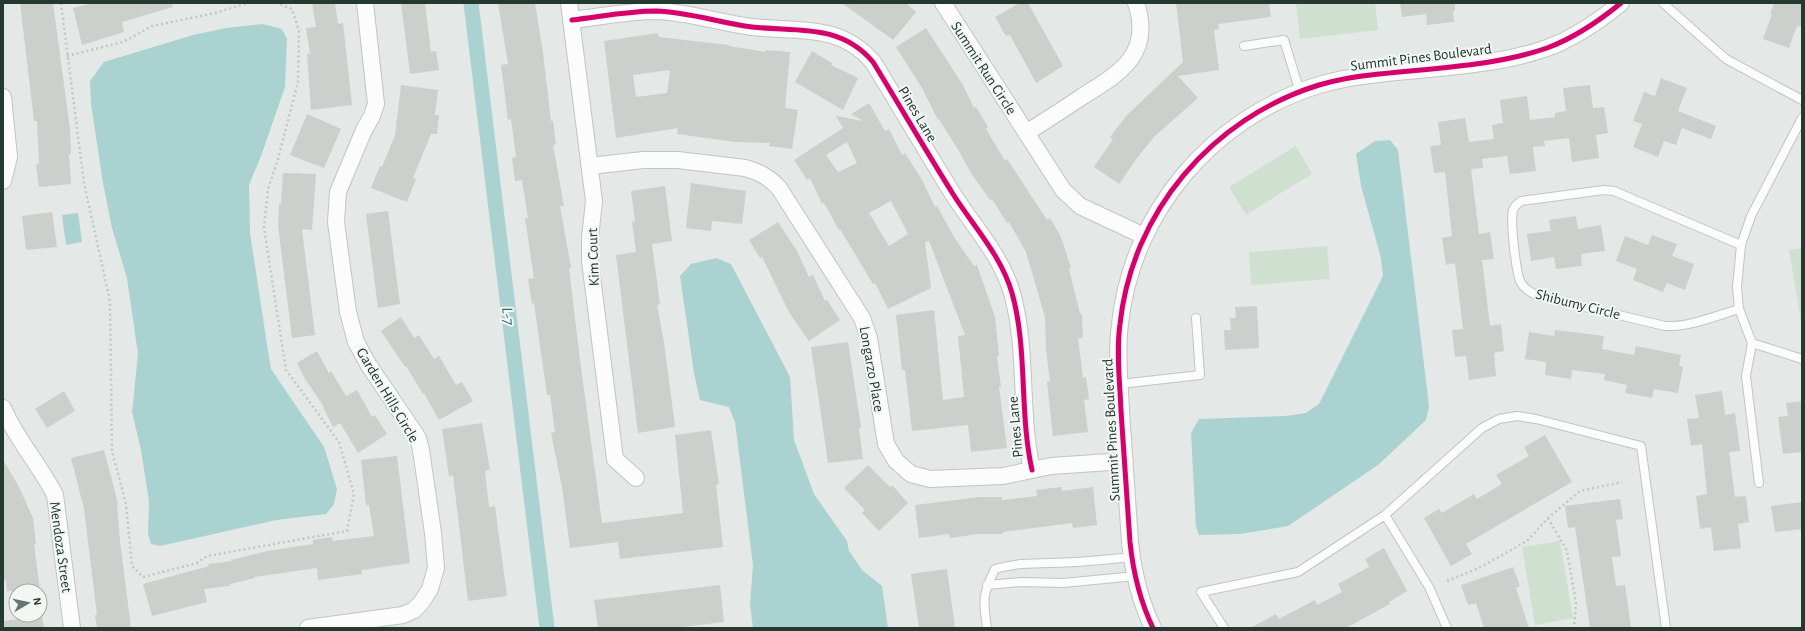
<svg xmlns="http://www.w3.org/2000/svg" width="1805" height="631" viewBox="0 0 1805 631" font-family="'Alegreya Sans',sans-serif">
  <rect width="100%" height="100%" fill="#e4e8e6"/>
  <path fill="#cfe0d1" d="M 1296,3 L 1375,3 L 1378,30 L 1300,39 Z
    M 1296,146 L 1312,174 L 1246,215 L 1229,187 Z
    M 1327,246 L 1330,279 L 1251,285 L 1249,252 Z
    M 1802,248 L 1802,320 L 1801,321 L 1789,250 Z
    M 1560,541 L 1573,618 L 1535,625 L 1522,547 Z"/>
  <path fill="#aad2d0" d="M 263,24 L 282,29 L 287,39 L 285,87 L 261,156 L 249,185 L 250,233 L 268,351 L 271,369 L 324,447 L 337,489 L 334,504 L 326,514 L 276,520 L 160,546 L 151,544 L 148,535 L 149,501 L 141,450 L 132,412 L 138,354 L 127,278 L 112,228 L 103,183 L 91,104 L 90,81 L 104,62 L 193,35 L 226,28 Z
    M 1390,140 L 1398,150 L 1429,406 L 1426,420 L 1378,465 L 1288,526 L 1240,534 L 1199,535 L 1196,527 L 1191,433 L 1199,419 L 1285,416 L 1306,413 L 1319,404 L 1383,276 L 1381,258 L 1361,186 L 1356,154 L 1375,141 Z
    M 78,213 L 82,242 L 66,245 L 62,215 Z
    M 716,258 L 731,264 L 790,377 L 794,440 L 814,494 L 847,541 L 849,551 L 862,570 L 882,586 L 888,628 L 753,628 L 750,605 L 753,565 L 735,422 L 729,407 L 700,400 L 694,373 L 680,276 L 691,264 Z"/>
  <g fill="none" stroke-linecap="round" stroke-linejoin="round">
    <path stroke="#aad2d0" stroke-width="15" d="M 471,3 L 547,628"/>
  </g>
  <path fill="#cbd0cd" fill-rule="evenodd" d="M 20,3 L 53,3 L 70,129 L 71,154 L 69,154 L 71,184 L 39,187 L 36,164 L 39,164 L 37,121 L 34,121 Z
    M 92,3 L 172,3 L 173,7 L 122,22 L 124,32 L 82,45 L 73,8 Z
    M 312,3 L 335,3 L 338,24 L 343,23 L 352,105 L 311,110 L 307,54 L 310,54 L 306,28 L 316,27 Z
    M 401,3 L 425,3 L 431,52 L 436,51 L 439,70 L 410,74 Z
    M 498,3 L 535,3 L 543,53 L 551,121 L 553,121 L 556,144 L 553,145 L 564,206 L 560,206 L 571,268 L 569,268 L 580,360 L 602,523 L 683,513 L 675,435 L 711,430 L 719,484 L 716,485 L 723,547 L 620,559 L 618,542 L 570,548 L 562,487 L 551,433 L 555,432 L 550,395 L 547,395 L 534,303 L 532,304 L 528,279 L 534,278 L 525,218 L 528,218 L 522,180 L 515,181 L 512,158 L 516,157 L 511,119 L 508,120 L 501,65 L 508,64 Z
    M 842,3 L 906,3 L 916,12 L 893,40 Z
    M 1020,3 L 1028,3 L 1063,66 L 1036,83 L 1010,35 L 1006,36 L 995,17 Z
    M 1176,3 L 1269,3 L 1271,17 L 1218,24 L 1219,29 L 1214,30 L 1219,70 L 1178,76 L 1198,98 L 1155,136 L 1137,158 L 1119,184 L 1094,167 L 1113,139 L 1110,137 L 1127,115 L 1183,62 Z
    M 1400,3 L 1455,3 L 1455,10 L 1453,11 L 1454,22 L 1427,25 L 1426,14 L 1402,17 Z
    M 1774,3 L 1802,3 L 1802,27 L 1797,26 L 1789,48 L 1763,39 L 1772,14 L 1770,14 Z
    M 926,28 L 963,85 L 974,108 L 976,107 L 988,127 L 986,129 L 1005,161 L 1007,159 L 1047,220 L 1050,218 L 1061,237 L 1071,268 L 1069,269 L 1080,314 L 1082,314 L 1083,338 L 1078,338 L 1083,378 L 1086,377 L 1089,399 L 1084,400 L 1088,432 L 1053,436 L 1047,382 L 1050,382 L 1046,349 L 1045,317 L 1026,252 L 1009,222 L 1007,223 L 992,199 L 990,200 L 971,173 L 960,153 L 939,119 L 938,120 L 922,88 L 896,47 Z
    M 658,33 L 659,37 L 729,45 L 729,46 L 765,52 L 765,50 L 790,52 L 785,108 L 798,110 L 792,149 L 769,146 L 770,143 L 735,142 L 677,134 L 678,128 L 616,138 L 604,41 ZM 670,70 L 667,93 L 636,97 L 633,75 Z
    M 812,51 L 832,63 L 831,65 L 858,78 L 843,110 L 795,82 Z
    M 1661,78 L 1687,88 L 1678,111 L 1716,126 L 1711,139 L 1682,128 L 1676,145 L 1664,141 L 1658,157 L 1633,147 L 1642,124 L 1633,121 L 1644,92 L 1655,96 Z
    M 401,85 L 438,90 L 435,115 L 439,115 L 437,134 L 431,134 L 413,178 L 416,179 L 407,202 L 371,188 L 380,166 L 382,167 L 395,135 Z
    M 1590,85 L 1593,108 L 1604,107 L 1608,133 L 1596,135 L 1599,158 L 1572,162 L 1569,138 L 1544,141 L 1545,146 L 1533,147 L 1536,171 L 1510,174 L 1507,156 L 1482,159 L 1483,168 L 1471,169 L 1479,234 L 1490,232 L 1494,259 L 1482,260 L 1490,326 L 1501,324 L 1504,351 L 1494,353 L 1496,376 L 1469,380 L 1466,356 L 1455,357 L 1452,330 L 1463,329 L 1455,263 L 1446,265 L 1442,238 L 1452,236 L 1445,172 L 1434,173 L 1430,146 L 1441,145 L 1438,122 L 1465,118 L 1469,142 L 1494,139 L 1492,125 L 1503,123 L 1500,100 L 1527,96 L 1530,120 L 1555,117 L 1555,113 L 1566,111 L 1563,88 Z
    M 869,103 L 885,131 L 889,129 L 902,155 L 905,153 L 922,180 L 935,207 L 937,206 L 954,237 L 974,266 L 977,265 L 995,317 L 999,356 L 997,356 L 1001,387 L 999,387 L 1007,448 L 971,452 L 968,425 L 912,431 L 905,370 L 902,370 L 896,315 L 934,310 L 943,400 L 964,397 L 958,336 L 965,335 L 929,241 L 925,242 L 931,288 L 888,309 L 875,283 L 873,284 L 840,229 L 839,230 L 824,203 L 822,204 L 810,178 L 807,180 L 794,160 L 843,128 L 836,116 L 863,121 L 851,114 ZM 847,142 L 857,163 L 838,172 L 826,155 ZM 891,201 L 908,234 L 889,246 L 869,213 Z
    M 307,114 L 341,129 L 324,168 L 290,155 Z
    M 283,173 L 316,174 L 312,230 L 302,229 L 315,335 L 292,338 L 278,225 L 279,204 L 281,204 Z
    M 691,183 L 746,191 L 742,224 L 712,221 L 711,231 L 686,228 Z
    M 665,186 L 672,241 L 652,244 L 660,304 L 657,305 L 664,342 L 675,427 L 638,433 L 616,255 L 636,252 L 632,222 L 635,221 L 631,191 Z
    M 388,211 L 400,304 L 378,308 L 366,214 Z
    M 52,212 L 57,247 L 26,250 L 22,216 Z
    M 1576,216 L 1578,229 L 1601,225 L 1605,251 L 1581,254 L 1582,266 L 1556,269 L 1554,257 L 1531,261 L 1527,234 L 1551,231 L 1549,220 Z
    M 778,222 L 797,251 L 809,277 L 813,275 L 825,301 L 827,300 L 840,320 L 809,341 L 790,314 L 762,257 L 760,258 L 749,240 Z
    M 1652,235 L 1677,244 L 1672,256 L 1694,264 L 1685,290 L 1667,283 L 1663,292 L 1633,280 L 1637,269 L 1616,261 L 1625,236 L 1648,245 Z
    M 1257,306 L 1259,348 L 1225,350 L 1224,330 L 1231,330 L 1230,318 L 1236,318 L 1235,307 Z
    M 401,317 L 414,338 L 419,335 L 434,359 L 439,356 L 456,385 L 462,382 L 473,401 L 439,420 L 424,393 L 423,394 L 406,366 L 405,367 L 381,331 Z
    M 1555,330 L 1604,336 L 1602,349 L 1634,355 L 1636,346 L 1681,355 L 1679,366 L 1683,367 L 1678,393 L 1654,389 L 1652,398 L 1625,393 L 1627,385 L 1604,380 L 1605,374 L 1572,370 L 1571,379 L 1545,375 L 1546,362 L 1525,359 L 1529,332 L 1554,336 Z
    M 848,342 L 861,427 L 859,428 L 863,459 L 828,463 L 811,347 Z
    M 317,351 L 329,373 L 331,371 L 346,396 L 357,390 L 372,417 L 375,415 L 387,434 L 358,453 L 340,423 L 333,427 L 323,407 L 324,407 L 305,379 L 297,363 Z
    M 64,391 L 75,411 L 47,428 L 35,409 Z
    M 1722,391 L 1725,415 L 1735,413 L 1740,451 L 1729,452 L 1735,497 L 1746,496 L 1749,522 L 1738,524 L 1741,548 L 1714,551 L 1711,527 L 1700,529 L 1696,496 L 1707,494 L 1702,444 L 1691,446 L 1687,419 L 1699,418 L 1695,395 Z
    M 1802,401 L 1802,452 L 1783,454 L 1778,417 L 1788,416 L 1786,403 Z
    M 482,423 L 490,470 L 485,471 L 489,507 L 495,506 L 507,596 L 468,601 L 453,475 L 449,476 L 442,429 Z
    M 1545,435 L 1572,482 L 1466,544 L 1472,554 L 1451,566 L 1424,518 L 1439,509 L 1442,513 L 1474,494 L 1477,499 L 1502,484 L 1496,475 L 1529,456 L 1524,447 Z
    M 104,450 L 118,503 L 117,503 L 120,541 L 131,628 L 97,628 L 95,615 L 97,615 L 84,509 L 71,458 Z
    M 397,456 L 410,563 L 362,570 L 362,574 L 318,580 L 317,568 L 254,577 L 255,578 L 230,584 L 230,586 L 204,589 L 207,602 L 152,616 L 143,584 L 209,566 L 208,564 L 232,561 L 231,560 L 267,551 L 313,544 L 313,540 L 332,537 L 333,541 L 374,536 L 369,505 L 366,505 L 361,460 Z
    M 3,460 L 18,485 L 33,518 L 36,544 L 34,544 L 40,591 L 7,591 L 6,580 L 4,581 Z
    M 868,465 L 890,487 L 892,485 L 908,503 L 879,531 L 862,513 L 865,510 L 844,488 Z
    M 1061,487 L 1062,491 L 1093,487 L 1097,525 L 1073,528 L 1072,523 L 1003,532 L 1003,534 L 979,534 L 950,538 L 949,534 L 919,538 L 915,505 L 979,497 L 1002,497 L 1002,500 L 1037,496 L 1036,490 Z
    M 1620,499 L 1623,519 L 1616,520 L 1621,556 L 1612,557 L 1616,586 L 1625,585 L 1631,628 L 1590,628 L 1575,527 L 1568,528 L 1565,506 Z
    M 1802,502 L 1802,529 L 1775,532 L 1771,506 Z
    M 1384,548 L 1407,591 L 1389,602 L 1390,604 L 1346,628 L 1250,628 L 1276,614 L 1279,619 L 1315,600 L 1317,605 L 1342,592 L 1338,584 L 1369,567 L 1365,559 Z
    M 1513,567 L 1520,586 L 1516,588 L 1529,628 L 1484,628 L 1476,603 L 1468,605 L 1461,585 Z
    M 947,569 L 955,628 L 919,628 L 911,574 Z
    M 720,585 L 724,622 L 675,628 L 598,628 L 594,600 Z
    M 42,616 L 44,628 L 4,628 L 3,621 Z"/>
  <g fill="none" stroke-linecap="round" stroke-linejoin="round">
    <defs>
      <path id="service" d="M 1663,3 L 1726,59 L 1802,100
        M 1244,46 L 1284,40 L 1300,92
        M 1802,118 L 1751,216 L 1741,245 L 1737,287 L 1739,309 L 1752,343 L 1802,359
        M 1739,309 C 1715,316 1690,327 1665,326 L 1538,296 C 1532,293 1525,290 1521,283 C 1516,274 1510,221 1513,210 C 1514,206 1518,204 1521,201 L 1604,190 L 1614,191 L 1741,245
        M 1752,343 L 1746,376 L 1759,483
        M 1120,384 L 1200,375 L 1196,318
        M 1385,515 L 1429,587 L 1447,628
        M 987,585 L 1022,582 L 1063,583 L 1136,576
        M 987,628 C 983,600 982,595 995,569 C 1021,561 1048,564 1075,562 C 1094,561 1113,559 1132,557
        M 1224,628 L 1201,592 L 1298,572 L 1385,515 L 1482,428 L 1499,419 L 1517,416 L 1536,419 L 1641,446 L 1666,628"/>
      <path id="minor" d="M 569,3 L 594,201 L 590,238 L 590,261 L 615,459 L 636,478
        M 943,3 L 1063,190 L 1080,206 L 1144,236
        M 572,20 C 599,17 628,11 656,11 C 689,12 720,23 752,27 C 797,32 840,23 873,62 C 900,106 926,151 953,194 C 973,226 1001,255 1012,293 C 1028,350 1019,412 1032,470
        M 3,97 L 9,157 L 3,181
        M 1026,133 C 1045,121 1064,109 1083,96 C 1120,73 1153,54 1136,3
        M 590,166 L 643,160 L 678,160 L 745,168 C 759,172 769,177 779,188 L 862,318 L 869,338 L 886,444 L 896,461 L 911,474 L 930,479 L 1003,476 L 1051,466 L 1125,461
        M 3,408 C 16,439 40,465 55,495 L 72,628
        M 308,628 L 403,615 L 414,610 L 421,603 L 430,589 L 436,568 L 433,533 L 421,450 L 418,438 L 368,364 L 356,342 L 348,312 L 336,222 L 338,192 L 364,130 L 372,116 L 376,104 L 365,3
        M 1153,628 C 1140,601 1133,571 1130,542 C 1127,498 1124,455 1121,411 C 1120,383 1116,353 1120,324 C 1132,212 1212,118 1319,85 C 1339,79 1359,76 1379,74 C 1433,68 1496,66 1547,48 C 1574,38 1599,21 1621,3"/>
    </defs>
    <use href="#service" stroke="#c1c5c3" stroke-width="10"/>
    <use href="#minor" stroke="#c1c5c3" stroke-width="18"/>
    <path stroke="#c1c8c4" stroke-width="2.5" stroke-dasharray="2 3" stroke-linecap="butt" d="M 61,3 L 84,183 L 110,301 L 112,451 L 126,504 L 132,566 L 143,577 L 197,563 L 207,556 L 347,531 L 354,494 L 339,442 L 286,370 L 264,228 L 268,189 L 278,159 L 298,82 L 299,31 L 292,9 L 277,3
      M 67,56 L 123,42 L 152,26 L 215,13 L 248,3
      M 1548,518 L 1567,551 L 1576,603 L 1574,628
      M 1447,581 L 1479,568 L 1527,541 L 1548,518 L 1580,491 L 1622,482"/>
    <use href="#service" stroke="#fbfcfb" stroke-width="8"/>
    <use href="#minor" stroke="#fbfcfb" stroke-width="16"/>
    <defs>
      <path id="cycleway" d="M 572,20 C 599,17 628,11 656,11 C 689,12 720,23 752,27 C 797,32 840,23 873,62 C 900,106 926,151 953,194 C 973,226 1001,255 1012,293 C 1028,350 1019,412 1032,470
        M 1153,628 C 1140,601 1133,571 1130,542 C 1127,498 1124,455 1121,411 C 1120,383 1116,353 1120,324 C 1132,212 1212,118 1319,85 C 1339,79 1359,76 1379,74 C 1433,68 1496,66 1547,48 C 1574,38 1599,21 1621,3"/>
    </defs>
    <use href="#cycleway" stroke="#f2f7f4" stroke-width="8"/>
    <use href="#cycleway" stroke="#d6006c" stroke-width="5"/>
  </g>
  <g text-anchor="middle" stroke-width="4" stroke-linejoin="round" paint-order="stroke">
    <g font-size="15" fill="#243930" stroke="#f2f7f4">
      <text transform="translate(1421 57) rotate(-7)" y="5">Summit Pines Boulevard</text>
      <text transform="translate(984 68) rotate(57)" y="5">Summit Run Circle</text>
      <text transform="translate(918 114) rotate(59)" y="5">Pines Lane</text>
      <text transform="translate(593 257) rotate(-92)" y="5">Kim Court</text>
      <text transform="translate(1578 304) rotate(14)" y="5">Shibumy Circle</text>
      <text transform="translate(872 369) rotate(80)" y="5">Longarzo Place</text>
      <text transform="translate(388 395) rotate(59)" y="5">Garden Hills Circle</text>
      <text transform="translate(1015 427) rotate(-95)" y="5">Pines Lane</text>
      <text transform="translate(1111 430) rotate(-93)" y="5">Summit Pines Boulevard</text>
      <text transform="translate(61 547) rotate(82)" y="5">Mendoza Street</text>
    </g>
    <g font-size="16" font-style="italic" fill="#266d6d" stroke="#f2f7f4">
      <text transform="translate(509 316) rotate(83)" y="6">L-7</text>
    </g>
  </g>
  <rect width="1805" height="631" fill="none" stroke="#243930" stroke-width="8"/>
  <g transform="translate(28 603) rotate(81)"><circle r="19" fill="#f2f7f4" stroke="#a0aba6"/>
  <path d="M0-3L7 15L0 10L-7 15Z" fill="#677670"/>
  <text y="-6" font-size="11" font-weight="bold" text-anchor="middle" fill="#243930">N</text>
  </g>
</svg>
